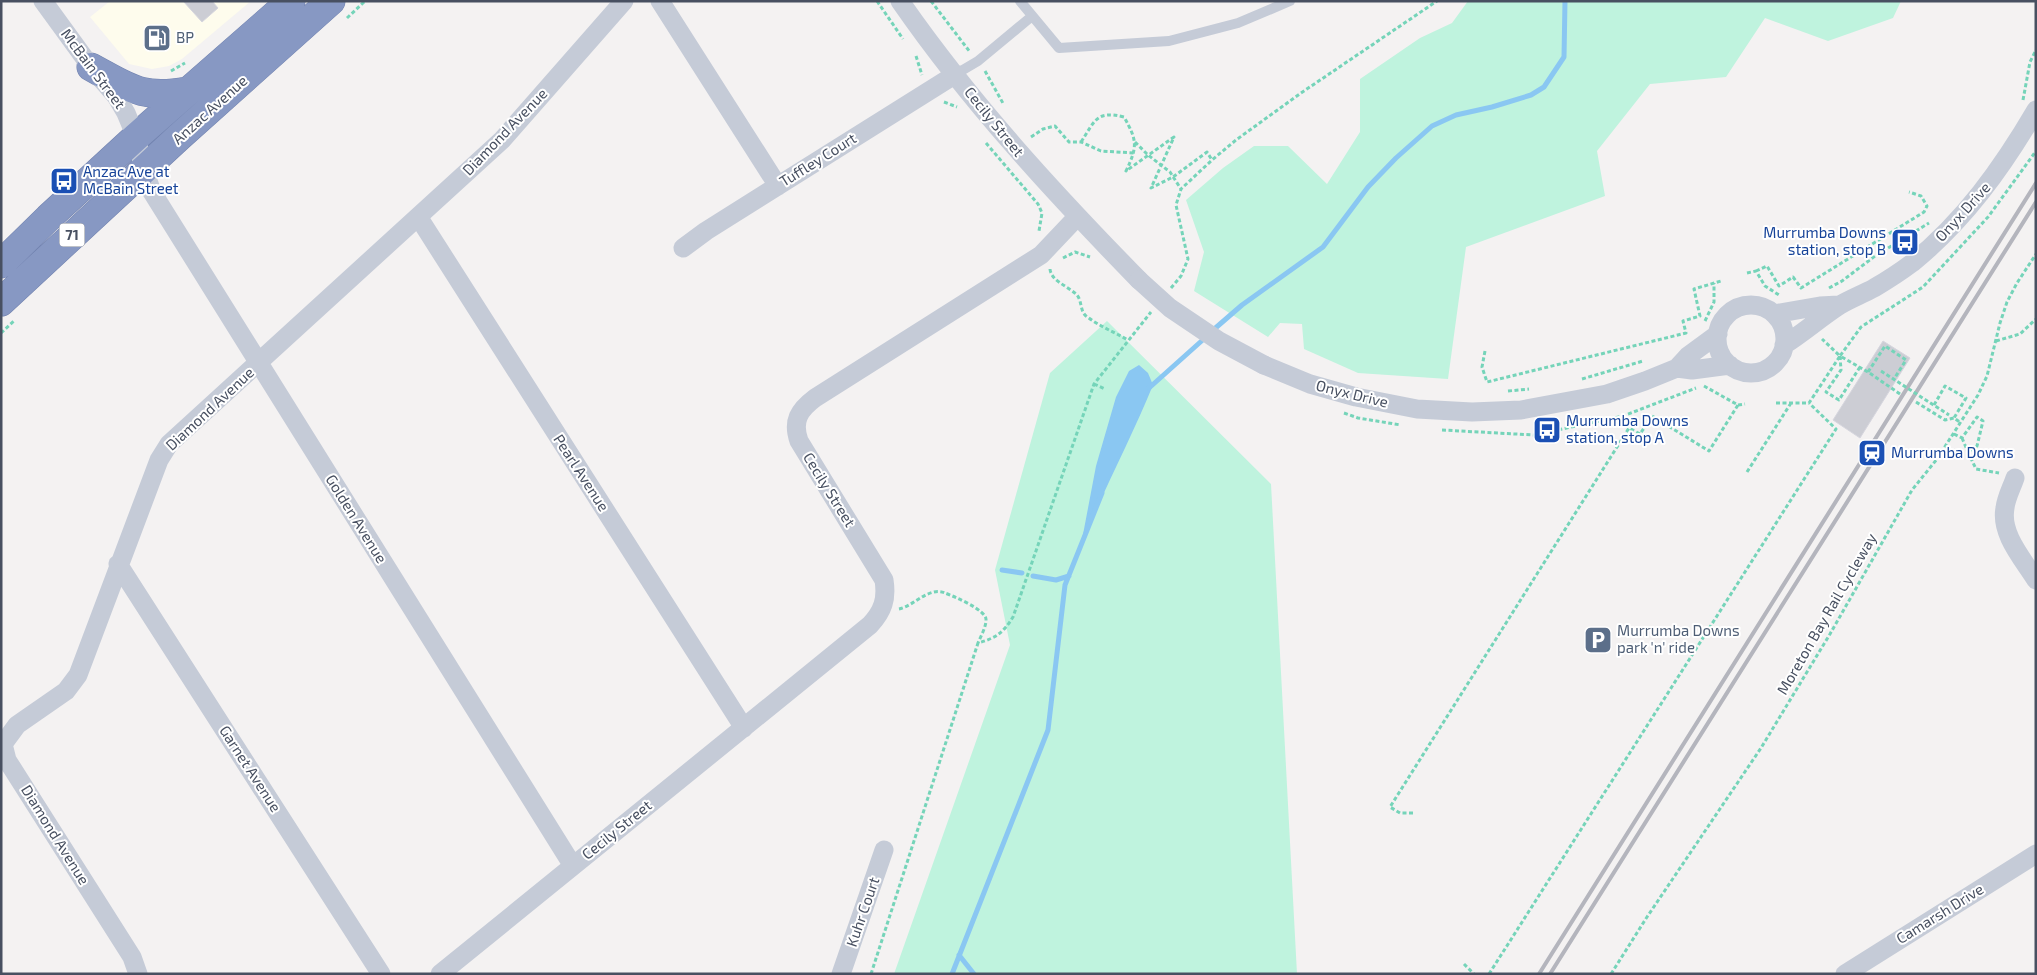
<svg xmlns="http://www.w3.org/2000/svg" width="2037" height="975" viewBox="0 0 2037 975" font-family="'Exo 2',sans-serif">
  <rect width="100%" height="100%" fill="#f4f2f2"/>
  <path fill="#fefced" d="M 110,1 L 251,1 L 182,59 L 169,66 L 152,69 L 129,64 L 90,17 Z"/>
  <path fill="#bff3de" d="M 1468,1 L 1901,1 L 1893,18 L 1828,41 L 1765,18 L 1726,77 L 1650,84 L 1597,151 L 1605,196 L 1466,247 L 1448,379 L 1358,373 L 1304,349 L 1302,324 L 1280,323 L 1268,337 L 1194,291 L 1204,252 L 1186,200 L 1223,168 L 1254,146 L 1288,146 L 1327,184 L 1360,132 L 1360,79 L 1420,38 L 1452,23 Z
    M 1107,321 L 1271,484 L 1297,974 L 894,974 L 1010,645 L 995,570 L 1050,373 Z"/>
  <path fill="#8ac7f2" d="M 1139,365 L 1148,373 L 1153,385 C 1131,439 1103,491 1081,545 L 1096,466 L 1116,397 L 1129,371 Z"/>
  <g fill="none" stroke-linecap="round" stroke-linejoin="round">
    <path stroke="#8ac7f2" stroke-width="5" d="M 1212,331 L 1242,305 L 1323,247 L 1368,187 L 1396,158 L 1432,126 L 1456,115 L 1492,107 L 1531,95 L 1544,87 L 1564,57 L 1565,1
      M 1149,388 L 1206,337
      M 1002,570 L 1022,573
      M 1033,576 L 1056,580 L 1069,576
      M 959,955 L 974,974
      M 952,974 L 1048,730 L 1065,585 L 1102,493"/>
  </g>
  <path fill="#cccdd4" stroke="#d6d6de" d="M 183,1 L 212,1 L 218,8 L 202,22 Z
    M 1883,341 L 1910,358 L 1860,438 L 1833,420 Z"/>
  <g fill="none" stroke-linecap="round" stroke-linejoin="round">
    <defs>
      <path id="highway" d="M 91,67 C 130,88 141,99 187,91
        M 1,264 L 48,218 L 136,137 L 291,1
        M 1,302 L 179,137 L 331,1"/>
    </defs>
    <use href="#highway" stroke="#7283af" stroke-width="29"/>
    <path stroke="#75d4b9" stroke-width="3" stroke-dasharray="4 2.5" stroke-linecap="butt" d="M 877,1 L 903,39
      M 931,1 L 970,52
      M 347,18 L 365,1
      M 916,56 L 922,75
      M 171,71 L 185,63
      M 985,71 L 1004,105
      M 2023,100 L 2030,62 L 2036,50
      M 944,102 L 957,107
      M 1031,137 L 1043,129 L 1055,126 L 1069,142 L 1081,142 L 1101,151 L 1134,153
      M 1081,142 C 1095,121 1096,110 1124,117 C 1137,140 1138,146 1126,171 L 1174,137 L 1151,188 L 1173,177 L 1207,152 L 1212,160
      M 1135,142 L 1148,155 L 1170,172 L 1181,189
      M 986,143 L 1038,204 L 1042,213 L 1039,231
      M 1063,258 L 1075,252 L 1090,257
      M 1050,269 C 1051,281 1068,286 1077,295 C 1082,301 1080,311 1086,316 C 1099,326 1114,332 1128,340
      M 1756,271 L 1767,266 L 1779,286 L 1793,277 L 1801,288 L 1924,212 L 1927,206 L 1921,196 L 1909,192
      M 1747,273 L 1756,271 L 1765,286 L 1779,295
      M 1171,288 L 1181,276 L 1188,259 L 1176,205 L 1181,189 L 1212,160 L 1236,140 L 1301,93 L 1437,1
      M 1829,288 L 1842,281 L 1875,256 L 1929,223
      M 1705,321 L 1714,302 L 1714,283
      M 1,333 L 15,320
      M 1996,341 L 2020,334 L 2036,319
      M 1485,351 L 1482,367 L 1487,382 L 1686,333 L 1683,321 L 1700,316 L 1694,289 L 1721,281
      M 1840,356 L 1841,370 L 1826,392 L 1839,400 L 1860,367
      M 1868,372 L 1885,346 L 1906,360 L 1894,379
      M 1582,379 L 1643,361
      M 1094,384 L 1105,389
      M 1704,386 L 1738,405 L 1745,404
      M 1508,391 L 1529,389
      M 1900,394 L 1868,372 L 1840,356 L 1861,327 L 1923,287 L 1988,217 L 2036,151
      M 1916,402 L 1945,420 L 1954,418 L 1961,423
      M 1776,403 L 1809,403 L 1840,356 L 1822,339
      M 1934,405 L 1945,386 L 1966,398 L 1954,418
      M 1344,413 L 1358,418 L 1401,425
      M 1442,430 L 1534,435 L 1623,416 L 1696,388
      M 1954,434 L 1962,438 L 1977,417 L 1983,421 L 1977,446 L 1968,452 L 1976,469 L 1999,473
      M 1962,438 L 1968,452
      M 1747,472 L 1791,403
      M 899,609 C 914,606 929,586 945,593 C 953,596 987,610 986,620 C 986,627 981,636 978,643
      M 1413,813 L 1400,813 L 1390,807 L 1629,428 L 1640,434 L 1652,416 L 1709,451 L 1738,405
      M 1464,964 L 1474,974
      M 871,974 L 978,643 C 996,638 1003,633 1013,617 L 1094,384 L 1151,312
      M 1489,974 L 1836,429 L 1809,403
      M 1611,974 L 1647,917 L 1761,748 L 1830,634 L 1912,490 L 1937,459 L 1978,395 L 1987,376 L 2000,323 L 2007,302 L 2017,283 L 2036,254"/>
    <path stroke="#c5cbd7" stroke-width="10" d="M 1020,1 L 1059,48 L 1169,41 L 1238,23 L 1290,1
      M 956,74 L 978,61 L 1031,17"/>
    <path stroke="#c5cbd7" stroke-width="19" d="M 43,1 L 91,67 L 116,96 L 126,113 L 136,137 L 144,170 L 152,192 L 573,866
      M 660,1 L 778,186
      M 900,1 C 970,102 1053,192 1139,280
      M 419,218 L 744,728
      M 683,248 L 706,231 L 956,74
      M1717 339a34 34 0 1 1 68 0a34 34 0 1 1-68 0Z
      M 1774,314 L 1820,306 L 1839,305
      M 1784,345 C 1803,333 1820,318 1840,305 C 1850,299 1863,294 1874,288 C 1886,281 1900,272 1912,263 C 1964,221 2002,168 2036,110
      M 1264,365 L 1310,384 L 1356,397 L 1417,409 L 1472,412 L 1521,410 L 1607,394 L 1645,381 L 1677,368 L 1688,356 L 1718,334
      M 1677,368 L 1692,370 L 1730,365
      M 2015,478 C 2012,487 2006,498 2005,508 C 2000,534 2023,559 2036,580
      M 118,564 L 381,974
      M 138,974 L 132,957 L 7,760 L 3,744 L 17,725 L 66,691 L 78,675 L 159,460 L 169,444 L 502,140 L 624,1
      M 440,974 L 870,625 C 883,611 887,599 884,580 L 799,441 C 792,421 799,410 815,398 L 1041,255 L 1077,217
      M 841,974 L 884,850
      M 1845,974 L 2036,854"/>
    <use href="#highway" stroke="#8798c3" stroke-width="28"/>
    <path stroke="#b4b5bd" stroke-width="4" d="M 1539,974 L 2036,183
      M 1550,974 L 2036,202"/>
    <path stroke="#75d4b9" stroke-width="3" stroke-dasharray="4 2.5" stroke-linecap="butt" d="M 1881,371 L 1949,415"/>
    <path stroke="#c5cbd7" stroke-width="19" d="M 1139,280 L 1170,308 L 1219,341 L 1264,365"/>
  </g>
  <defs>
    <symbol id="fuel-square" viewBox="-11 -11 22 22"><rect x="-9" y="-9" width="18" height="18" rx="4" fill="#5c6f8a" stroke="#fff"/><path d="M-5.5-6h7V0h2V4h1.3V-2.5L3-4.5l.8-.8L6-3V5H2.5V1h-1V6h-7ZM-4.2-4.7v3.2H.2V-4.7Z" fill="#fff"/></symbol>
    <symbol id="bus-square" viewBox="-11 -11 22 22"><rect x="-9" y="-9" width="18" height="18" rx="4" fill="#1a4fb4" stroke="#fff"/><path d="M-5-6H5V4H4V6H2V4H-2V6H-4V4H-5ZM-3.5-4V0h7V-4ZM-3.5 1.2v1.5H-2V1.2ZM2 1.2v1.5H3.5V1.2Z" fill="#fff"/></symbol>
    <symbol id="station-square" viewBox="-11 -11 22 22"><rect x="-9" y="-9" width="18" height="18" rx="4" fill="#1a4fb4" stroke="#fff"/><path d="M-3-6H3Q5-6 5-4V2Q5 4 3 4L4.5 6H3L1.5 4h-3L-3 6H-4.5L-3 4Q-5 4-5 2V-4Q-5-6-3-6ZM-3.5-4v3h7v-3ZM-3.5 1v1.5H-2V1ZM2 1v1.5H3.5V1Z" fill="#fff"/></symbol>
    <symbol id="parking-square" viewBox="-11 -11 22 22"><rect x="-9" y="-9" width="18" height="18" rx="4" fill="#5c6f8a" stroke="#fff"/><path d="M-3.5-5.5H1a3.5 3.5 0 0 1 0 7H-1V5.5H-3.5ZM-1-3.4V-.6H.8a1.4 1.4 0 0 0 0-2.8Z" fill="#fff"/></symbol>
  </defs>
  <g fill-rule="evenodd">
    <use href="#fuel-square" x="141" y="22" width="32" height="32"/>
    <use href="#bus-square" x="48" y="165" width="32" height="32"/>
    <use href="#bus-square" x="1889" y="226" width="32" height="32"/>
    <use href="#bus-square" x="1531" y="414" width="32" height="32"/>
    <use href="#station-square" x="1856" y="437" width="32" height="32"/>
    <use href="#parking-square" x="1582" y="624" width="32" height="32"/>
  </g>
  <g text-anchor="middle" stroke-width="4" stroke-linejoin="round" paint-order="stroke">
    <rect fill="#fff" stroke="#7f8490" stroke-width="1" x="59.5" y="223.5" width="25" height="23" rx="4"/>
    <g font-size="14" font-weight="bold" fill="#485061">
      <text x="72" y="240">71</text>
    </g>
    <g font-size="15" fill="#4e5e75" stroke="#fff" text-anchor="start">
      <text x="176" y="43">BP</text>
      <text x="1617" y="636">Murrumba Downs<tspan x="1617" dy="17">park 'n' ride</tspan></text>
    </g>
    <g font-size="15" fill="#485061" stroke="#fff">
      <text transform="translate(93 69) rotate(53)" y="5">McBain Street</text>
      <text transform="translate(210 110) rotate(-42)" y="5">Anzac Avenue</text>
      <text transform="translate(994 122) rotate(51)" y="5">Cecily Street</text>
      <text transform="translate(505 132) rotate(-46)" y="5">Diamond Avenue</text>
      <text transform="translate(818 160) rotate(-32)" y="5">Tuffley Court</text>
      <text transform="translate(1963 212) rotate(-48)" y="5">Onyx Drive</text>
      <text transform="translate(1352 394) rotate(14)" y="5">Onyx Drive</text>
      <text transform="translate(210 409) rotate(-43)" y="5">Diamond Avenue</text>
      <text transform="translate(581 473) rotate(57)" y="5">Pearl Avenue</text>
      <text transform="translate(829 490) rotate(58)" y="5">Cecily Street</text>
      <text transform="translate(356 519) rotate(58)" y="5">Golden Avenue</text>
      <text transform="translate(1827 614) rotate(-60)" y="5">Moreton Bay Rail Cycleway</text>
      <text transform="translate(250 769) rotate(57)" y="5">Garnet Avenue</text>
      <text transform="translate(617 830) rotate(-39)" y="5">Cecily Street</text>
      <text transform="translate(55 835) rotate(58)" y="5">Diamond Avenue</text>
      <text transform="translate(863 912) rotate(-71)" y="5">Kuhr Court</text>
      <text transform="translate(1940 914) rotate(-32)" y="5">Camarsh Drive</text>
    </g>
    <g font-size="15" fill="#164399" stroke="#fff" text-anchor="start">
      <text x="83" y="177">Anzac Ave at<tspan x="83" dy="17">McBain Street</tspan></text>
      <text x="1886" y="238" text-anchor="end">Murrumba Downs<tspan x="1886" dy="17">station, stop B</tspan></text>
      <text x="1566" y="426">Murrumba Downs<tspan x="1566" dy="17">station, stop A</tspan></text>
      <text x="1891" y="458">Murrumba Downs</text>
    </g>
  </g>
  <rect width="2037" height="975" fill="none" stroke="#485061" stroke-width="5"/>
</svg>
